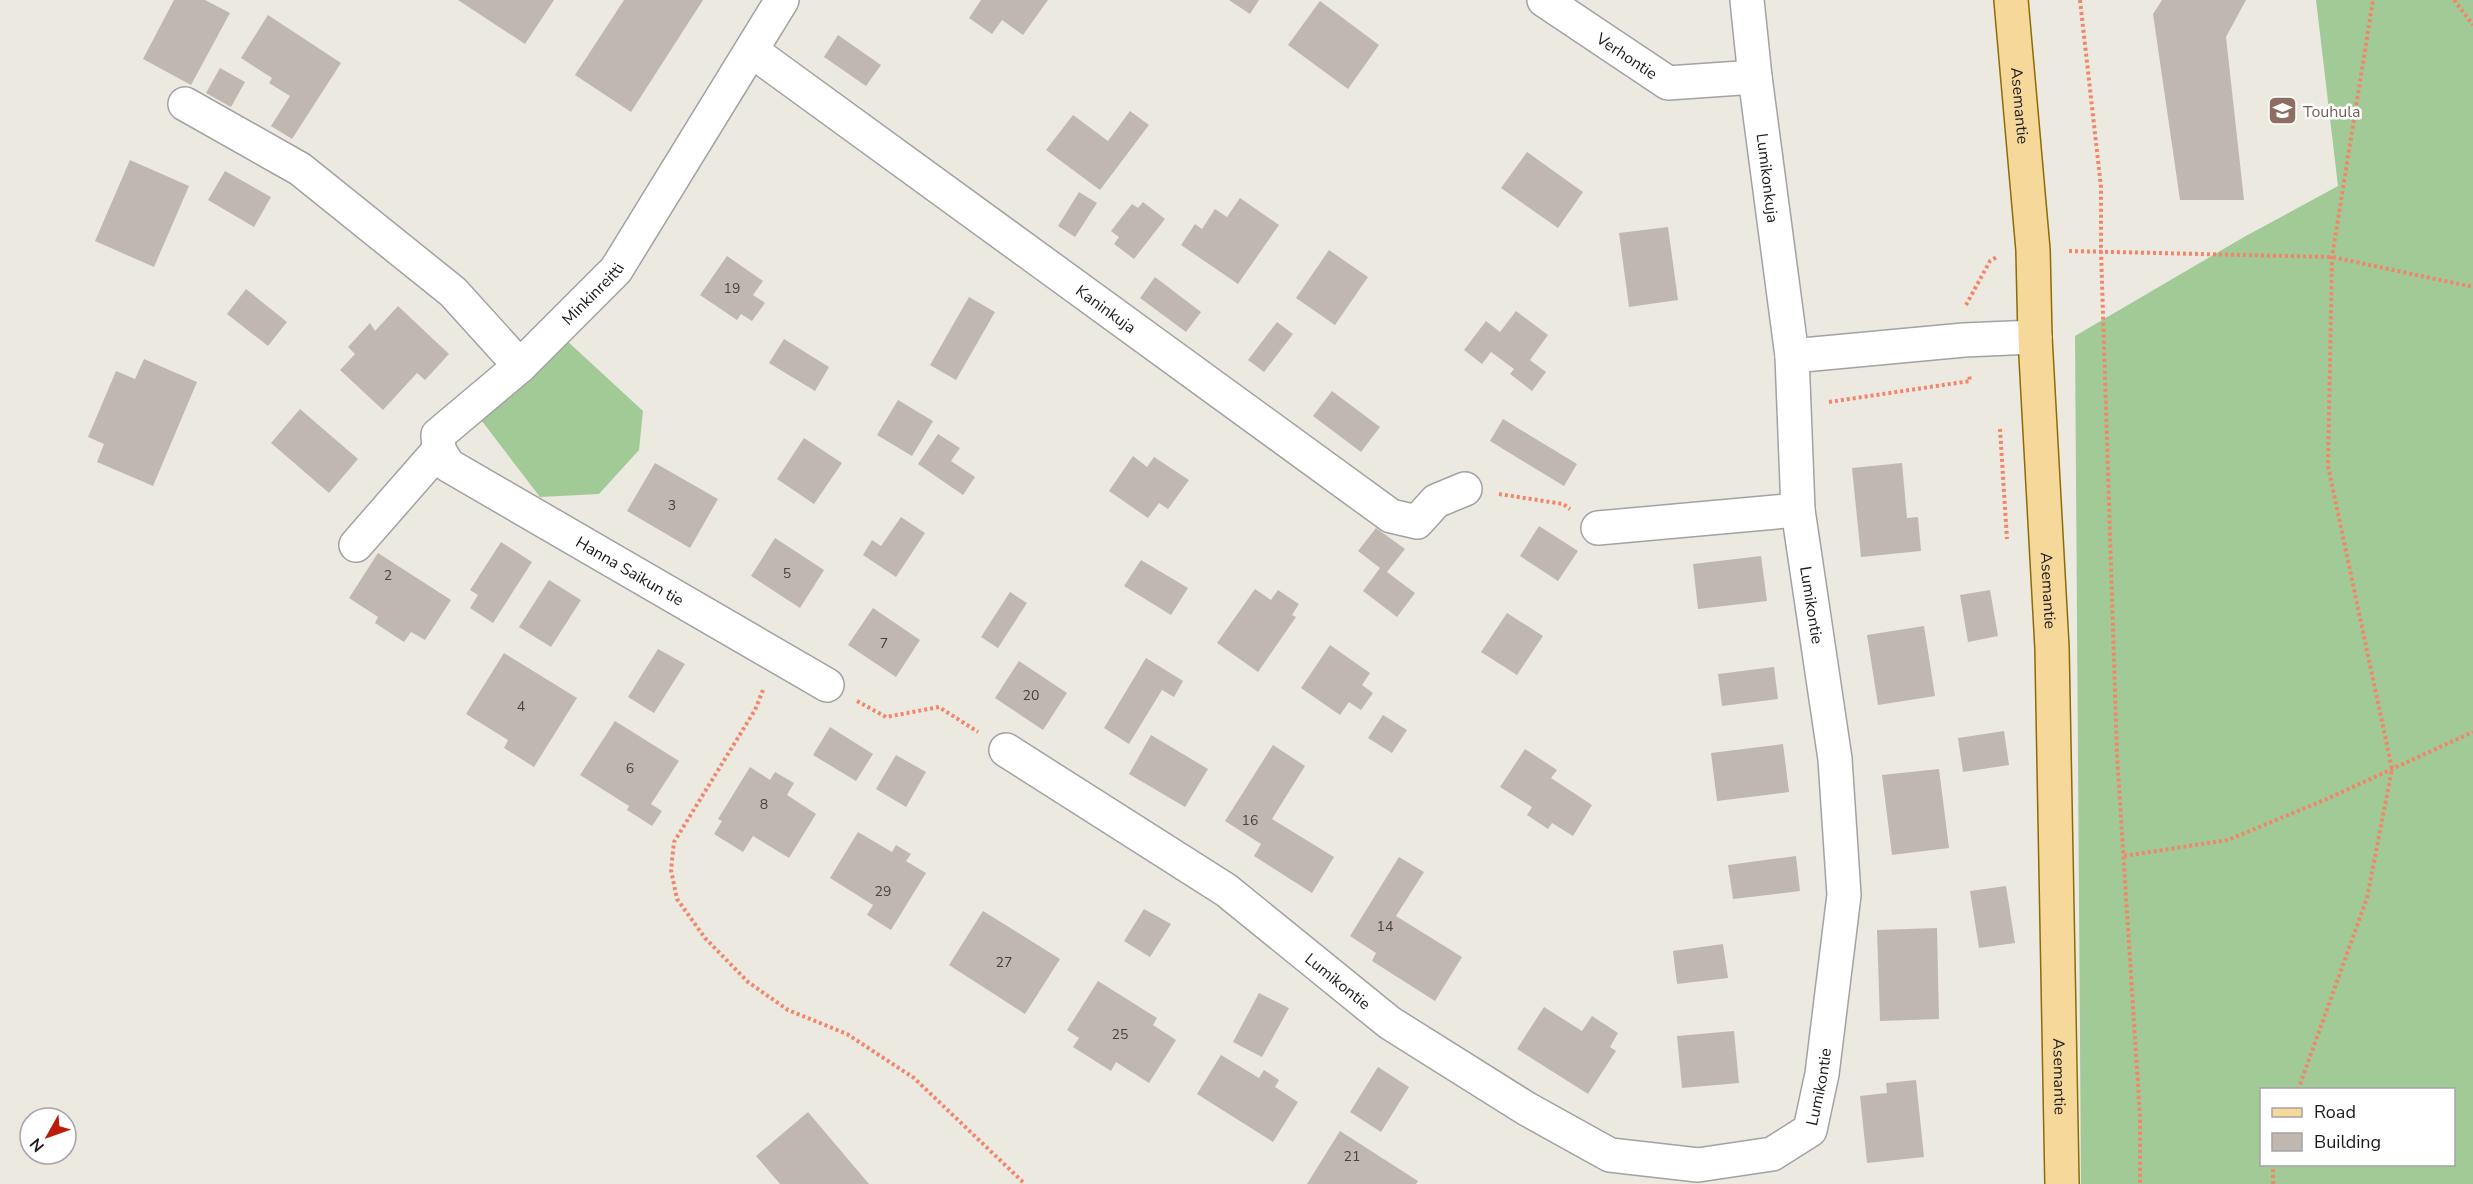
<svg xmlns="http://www.w3.org/2000/svg" width="2473" height="1184" viewBox="0 0 2473 1184" font-family="'Nunito Sans',sans-serif">
  <rect width="100%" height="100%" fill="#ece9e1"/>
  <path fill="#a1ca97" fill-rule="evenodd" d="M 2316,0 L 2473,0 L 2473,1184 L 2081,1184 L 2075,336 L 2244,237 L 2338,186 ZM 2262,1090 L 2454,1090 L 2454,1164 L 2262,1164 Z
    M 565,339 L 643,411 L 639,450 L 599,494 L 540,497 L 475,412 Z"/>
  <path fill="#c0b8b0" d="M 174,0 L 205,0 L 230,13 L 191,85 L 143,59 Z
    M 458,0 L 554,0 L 525,44 Z
    M 624,0 L 703,0 L 631,112 L 575,75 Z
    M 981,0 L 1048,0 L 1023,35 L 1002,20 L 992,34 L 969,18 Z
    M 1229,0 L 1259,0 L 1250,14 Z
    M 2162,0 L 2246,0 L 2226,37 L 2244,200 L 2180,200 L 2153,14 Z
    M 1320,1 L 1379,45 L 1348,89 L 1288,45 Z
    M 268,15 L 341,63 L 292,139 L 271,126 L 290,96 L 269,83 L 272,78 L 241,58 Z
    M 838,35 L 881,65 L 866,86 L 824,57 Z
    M 220,68 L 245,82 L 231,107 L 206,93 Z
    M 1130,111 L 1149,125 L 1100,190 L 1046,150 L 1073,115 L 1108,141 Z
    M 1527,152 L 1583,192 L 1558,228 L 1501,188 Z
    M 130,160 L 189,186 L 154,267 L 95,241 Z
    M 225,171 L 271,197 L 254,227 L 208,200 Z
    M 1079,192 L 1097,203 L 1075,237 L 1058,226 Z
    M 1240,198 L 1279,225 L 1238,284 L 1181,245 L 1195,224 L 1202,229 L 1215,209 L 1227,217 Z
    M 1143,202 L 1165,219 L 1134,259 L 1114,244 L 1119,237 L 1111,231 L 1132,204 L 1138,208 Z
    M 1668,227 L 1678,300 L 1629,307 L 1619,233 Z
    M 1329,250 L 1368,277 L 1335,325 L 1296,298 Z
    M 727,256 L 763,281 L 753,295 L 765,303 L 752,321 L 741,314 L 737,320 L 700,295 Z
    M 1155,277 L 1201,312 L 1186,332 L 1140,298 Z
    M 246,289 L 287,322 L 268,346 L 227,314 Z
    M 969,297 L 995,312 L 956,380 L 930,365 Z
    M 398,306 L 449,354 L 425,380 L 417,373 L 383,410 L 340,370 L 355,354 L 348,347 L 370,323 L 375,331 Z
    M 1516,311 L 1548,335 L 1530,360 L 1546,372 L 1532,391 L 1510,374 L 1514,369 L 1491,352 L 1482,364 L 1464,350 L 1486,321 L 1500,332 Z
    M 1277,322 L 1293,334 L 1264,372 L 1248,360 Z
    M 784,339 L 829,367 L 815,391 L 769,363 Z
    M 144,359 L 197,382 L 153,486 L 97,462 L 104,444 L 88,437 L 116,371 L 135,379 Z
    M 1332,391 L 1380,427 L 1361,452 L 1313,416 Z
    M 898,400 L 933,421 L 912,456 L 877,435 Z
    M 300,409 L 358,459 L 329,493 L 271,443 Z
    M 1503,419 L 1577,464 L 1564,486 L 1490,441 Z
    M 938,434 L 960,448 L 951,461 L 975,477 L 963,495 L 918,464 Z
    M 804,438 L 842,463 L 814,504 L 777,479 Z
    M 1133,456 L 1147,467 L 1154,457 L 1189,480 L 1168,509 L 1159,503 L 1148,518 L 1109,491 Z
    M 655,463 L 718,499 L 690,548 L 627,511 Z
    M 1902,463 L 1907,518 L 1918,517 L 1921,551 L 1861,557 L 1852,468 Z
    M 901,517 L 925,533 L 896,577 L 863,555 L 872,540 L 881,546 Z
    M 1539,526 L 1578,551 L 1558,581 L 1520,556 Z
    M 1376,528 L 1405,549 L 1387,572 L 1415,593 L 1397,617 L 1363,591 L 1380,568 L 1358,551 Z
    M 775,538 L 824,570 L 800,608 L 751,576 Z
    M 501,542 L 532,562 L 493,623 L 470,608 L 478,595 L 470,590 Z
    M 378,553 L 451,600 L 425,640 L 411,632 L 404,642 L 375,623 L 378,617 L 349,598 Z
    M 1761,556 L 1767,601 L 1698,609 L 1693,564 Z
    M 1141,560 L 1188,588 L 1171,615 L 1124,586 Z
    M 549,580 L 581,600 L 551,647 L 519,627 Z
    M 1255,589 L 1271,600 L 1278,590 L 1299,604 L 1292,615 L 1296,617 L 1258,672 L 1217,643 Z
    M 1990,590 L 1998,636 L 1968,642 L 1960,595 Z
    M 1010,592 L 1027,603 L 998,648 L 981,637 Z
    M 873,608 L 920,640 L 896,677 L 848,645 Z
    M 1507,613 L 1543,636 L 1517,675 L 1481,652 Z
    M 1924,626 L 1935,696 L 1878,705 L 1867,635 Z
    M 1330,645 L 1370,673 L 1362,685 L 1373,693 L 1361,710 L 1349,702 L 1340,715 L 1301,688 Z
    M 658,649 L 685,664 L 654,713 L 628,697 Z
    M 504,653 L 577,698 L 534,767 L 504,748 L 508,740 L 466,714 Z
    M 1146,658 L 1183,681 L 1174,697 L 1162,690 L 1129,744 L 1104,728 Z
    M 1019,661 L 1067,693 L 1043,730 L 995,698 Z
    M 1774,667 L 1778,699 L 1722,706 L 1718,674 Z
    M 1383,715 L 1407,730 L 1392,753 L 1368,738 Z
    M 615,721 L 679,761 L 651,804 L 662,811 L 652,826 L 627,810 L 629,806 L 580,775 Z
    M 830,727 L 873,754 L 856,781 L 813,755 Z
    M 2004,731 L 2009,765 L 1963,772 L 1958,738 Z
    M 1151,735 L 1208,769 L 1185,807 L 1129,774 Z
    M 1783,744 L 1789,792 L 1717,801 L 1711,753 Z
    M 1273,745 L 1305,766 L 1272,819 L 1334,857 L 1312,893 L 1254,856 L 1261,844 L 1225,821 Z
    M 1525,749 L 1557,770 L 1551,778 L 1592,805 L 1573,836 L 1552,823 L 1548,829 L 1527,815 L 1532,807 L 1500,787 Z
    M 896,755 L 926,772 L 906,807 L 876,789 Z
    M 750,767 L 770,780 L 775,772 L 794,783 L 787,795 L 816,814 L 789,858 L 753,836 L 743,852 L 714,834 L 722,821 L 718,819 Z
    M 1939,769 L 1949,848 L 1892,855 L 1882,775 Z
    M 858,832 L 892,852 L 896,845 L 911,854 L 906,861 L 926,873 L 891,930 L 867,915 L 873,905 L 830,878 Z
    M 1796,856 L 1800,891 L 1733,899 L 1728,865 Z
    M 1399,857 L 1424,872 L 1396,916 L 1462,957 L 1435,1001 L 1372,961 L 1376,953 L 1350,936 Z
    M 2006,886 L 2015,943 L 1979,948 L 1970,891 Z
    M 1144,909 L 1171,924 L 1150,957 L 1124,941 Z
    M 983,911 L 1060,959 L 1025,1014 L 949,965 Z
    M 1937,928 L 1939,1019 L 1880,1021 L 1877,930 Z
    M 1723,944 L 1728,978 L 1677,984 L 1673,951 Z
    M 1098,981 L 1157,1018 L 1153,1025 L 1176,1040 L 1149,1083 L 1116,1062 L 1111,1071 L 1073,1047 L 1079,1038 L 1067,1030 Z
    M 1259,993 L 1289,1008 L 1262,1057 L 1233,1042 Z
    M 1544,1007 L 1582,1031 L 1592,1016 L 1618,1033 L 1610,1047 L 1616,1051 L 1588,1094 L 1517,1049 Z
    M 1734,1031 L 1739,1083 L 1682,1088 L 1677,1036 Z
    M 1221,1055 L 1259,1078 L 1264,1070 L 1279,1080 L 1275,1087 L 1298,1102 L 1273,1142 L 1197,1094 Z
    M 1378,1067 L 1409,1087 L 1381,1132 L 1350,1112 Z
    M 1916,1080 L 1924,1157 L 1867,1163 L 1860,1096 L 1887,1093 L 1886,1083 Z
    M 808,1112 L 869,1184 L 780,1184 L 756,1156 Z
    M 1340,1131 L 1418,1181 L 1416,1184 L 1307,1184 Z"/>
  <g fill="none" stroke-linecap="round" stroke-linejoin="round">
    <defs>
      <g id="minor">
        <path id="s1" d="M 1544,0 L 1668,83 L 1755,77"/>
        <path id="s2" d="M 752,51 L 1391,516 L 1417,522 L 1436,501 L 1465,489"/>
        <path d="M 185,104 L 300,169 L 453,292 L 520,366"/>
        <path d="M 1792,356 L 1964,340 L 2035,337"/>
        <path id="s3" d="M 439,450 L 448,465 L 827,685"/>
        <path d="M 1598,528 L 1798,510"/>
        <path id="s4" d="M 356,545 L 439,450 L 438,435 L 520,366 L 616,270 L 782,0"/>
        <path id="s5" d="M 1006,750 L 1226,890 L 1390,1023 L 1527,1109 L 1610,1155 L 1698,1165 L 1772,1154 L 1810,1130 L 1822,1074 L 1844,895 L 1835,759 L 1798,510 L 1792,356 L 1755,77 L 1747,0"/>
      </g>
      <g id="major">
        <path id="s6" d="M 2011,0 L 2033,250 L 2035,337 L 2052,648 L 2062,1184"/>
      </g>
    </defs>
    <use href="#minor" stroke="#a2a2a2" stroke-width="36"/>
    <use href="#major" stroke="#8b6c07" stroke-width="36"/>
    <path stroke="#f2866b" stroke-width="4" stroke-dasharray="3 3" stroke-linecap="butt" d="M 2080,0 L 2101,187 L 2101,251 L 2117,755 L 2140,1117 L 2140,1184
      M 2454,0 L 2473,25
      M 2069,251 L 2332,257 L 2473,287
      M 1966,305 L 1990,261 L 1997,257
      M 1829,402 L 1970,381 L 1969,374
      M 2000,429 L 2007,539
      M 1499,494 L 1563,504 L 1570,509
      M 763,690 L 755,710 L 674,842 L 671,870 L 677,899 L 705,938 L 748,982 L 788,1010 L 847,1034 L 914,1078 L 1025,1184
      M 857,701 L 886,717 L 939,707 L 978,732
      M 2124,856 L 2228,840 L 2329,798 L 2473,732
      M 2298,1090 L 2367,898 L 2392,769 L 2328,466 L 2332,257 L 2373,0
      M 2273,1184 L 2273,1164"/>
    <use href="#minor" stroke="#fff" stroke-width="33"/>
    <use href="#major" stroke="#f7d89b" stroke-width="33"/>
  </g>
  <defs>
    <symbol id="school-square" viewBox="-11 -11 22 22"><rect x="-9" y="-9" width="18" height="18" rx="4" fill="#8d6e63" stroke="#fff"/><path d="M0-5L7-2L0 1L-7-2ZM-4 1L0 2.5L4 1V4Q0 6-4 4Z" fill="#fff"/></symbol>
  </defs>
  <g fill-rule="evenodd">
    <use href="#school-square" x="2266" y="94" width="33" height="33"/>
  </g>
  <g text-anchor="middle" stroke-width="5" stroke-linejoin="round" paint-order="stroke">
    <g font-size="14" fill="#444240">
      <text x="732" y="293">19</text>
      <text x="672" y="510">3</text>
      <text x="787" y="578">5</text>
      <text x="388" y="580">2</text>
      <text x="884" y="648">7</text>
      <text x="1031" y="700">20</text>
      <text x="521" y="711">4</text>
      <text x="630" y="773">6</text>
      <text x="764" y="809">8</text>
      <text x="1250" y="825">16</text>
      <text x="883" y="896">29</text>
      <text x="1385" y="931">14</text>
      <text x="1004" y="967">27</text>
      <text x="1120" y="1039">25</text>
      <text x="1352" y="1161">21</text>
    </g>
    <g font-size="16" fill="#1b1b1b" stroke="#fff">
      <text dy="6" stroke="none"><textPath href="#s1" startOffset="100">Verhontie</textPath></text>
      <text dy="6" stroke="none"><textPath href="#s6" startOffset="106">Asemantie</textPath></text>
      <text transform="translate(1768 178) rotate(83)" y="6">Lumikonkuja</text>
      <text dy="6" stroke="none"><textPath href="#s4" startOffset="351">Minkinreitti</textPath></text>
      <text dy="6" stroke="none"><textPath href="#s2" startOffset="438">Kaninkuja</textPath></text>
      <text dy="6" stroke="none"><textPath href="#s3" startOffset="228">Hanna Saikun tie</textPath></text>
      <text dy="6" stroke="none"><textPath href="#s6" startOffset="592">Asemantie</textPath></text>
      <text transform="translate(1812 605) rotate(81)" y="6">Lumikontie</text>
      <text dy="6" stroke="none"><textPath href="#s5" startOffset="405">Lumikontie</textPath></text>
      <text dy="6" stroke="none"><textPath href="#s6" startOffset="1078">Asemantie</textPath></text>
      <text dy="6" stroke="none"><textPath href="#s5" startOffset="981">Lumikontie</textPath></text>
    </g>
    <g font-size="16" fill="#785e54" stroke="#fff" text-anchor="start">
      <text x="2303" y="117">Touhula</text>
    </g>
  </g>
  <rect x="2260" y="1088" width="195" height="78" fill="#ffffff" stroke="#a4a4a4" stroke-width="1.5"/>
  <rect x="2272" y="1108" width="30" height="9" fill="#f7d89b" stroke="#a4a4a4" stroke-width="1.5"/>
  <text x="2314" y="1118" font-size="18" fill="#1b1b1b">Road</text>
  <rect x="2272" y="1133" width="30" height="18" fill="#c0b8b0" stroke="#a4a4a4" stroke-width="1.5"/>
  <text x="2314" y="1148" font-size="18" fill="#1b1b1b">Building</text>
  <g transform="translate(48 1136) rotate(230)"><circle r="28" fill="#ffffff" stroke="#a4a4a4" stroke-width="1.5"/>
  <path d="M0-4.5L10 22L0 15L-10 22Z" fill="#bc1b09"/>
  <text y="-9" font-size="16" font-weight="bold" text-anchor="middle" fill="#1b1b1b">N</text>
  </g>
</svg>
